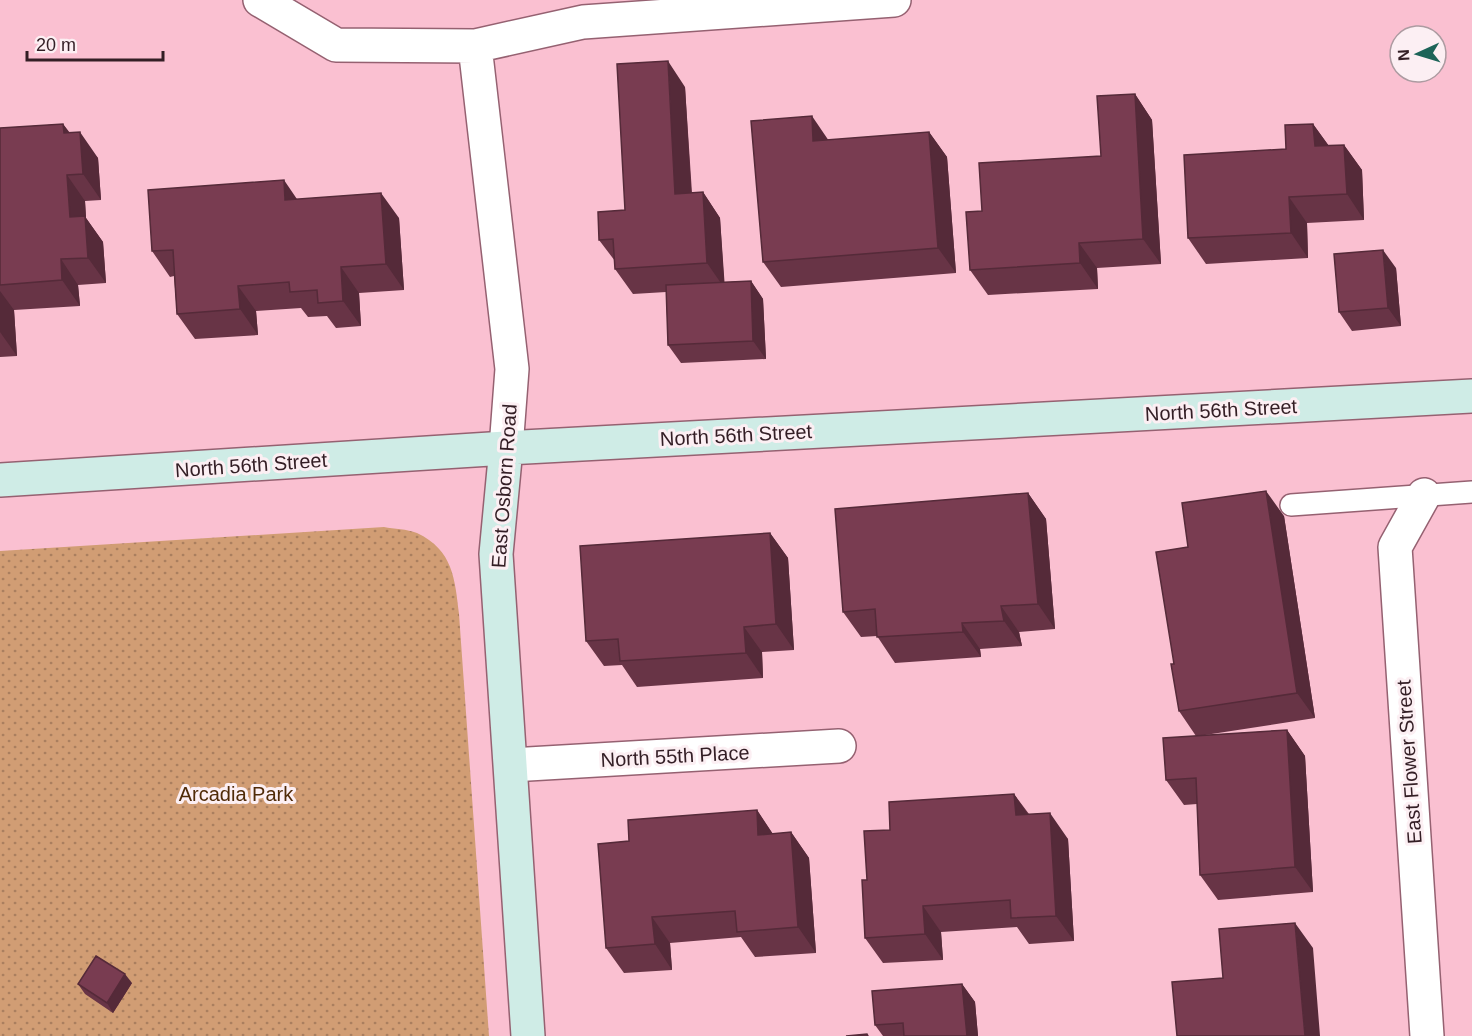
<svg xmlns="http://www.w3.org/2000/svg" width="1472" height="1036" viewBox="0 0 1472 1036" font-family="Helvetica,sans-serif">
  <defs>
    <pattern id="park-dots" width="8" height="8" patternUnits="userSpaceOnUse" patternTransform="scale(1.5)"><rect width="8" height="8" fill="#d19d74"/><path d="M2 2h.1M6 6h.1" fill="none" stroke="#aa7f5f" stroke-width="1.8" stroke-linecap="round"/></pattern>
  </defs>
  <rect width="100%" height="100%" fill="#fac0d1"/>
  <path fill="url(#park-dots)" d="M 384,527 C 394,529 407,529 417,533 C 453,550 455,579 459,614 L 489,1036 L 0,1036 L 0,551 Z"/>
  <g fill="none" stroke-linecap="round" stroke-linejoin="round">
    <defs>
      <path id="lane" d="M 1291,505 L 1472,492"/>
      <path id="street" d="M 260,0 L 336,45 L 475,46 L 583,22 L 894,0
        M 475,46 L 512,369 L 506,448
        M 1424,495 L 1395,547 L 1427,1036
        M 511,765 L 839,746"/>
      <path id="secondary" d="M 506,448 L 496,554 L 528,1036
        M 0,480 L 506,448 L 1472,396"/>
    </defs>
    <use href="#lane" stroke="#956171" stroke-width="24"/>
    <use href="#street" stroke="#956171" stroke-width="36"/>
    <use href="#secondary" stroke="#956171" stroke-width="36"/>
    <use href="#lane" stroke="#fff" stroke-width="21"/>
    <use href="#street" stroke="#fff" stroke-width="33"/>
    <use href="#secondary" stroke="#cfece6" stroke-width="33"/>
  </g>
  <path fill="#683446" d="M 685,87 L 692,193 L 703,192 L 720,218 L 724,282 L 751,281 L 763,299 L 766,359 L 681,363 L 668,345 L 666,292 L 633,294 L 615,269 L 615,261 L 599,240 L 625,210 Z
    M 1135,94 L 1152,120 L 1161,264 L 1097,268 L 1098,289 L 988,295 L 970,270 L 982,211 L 1101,156 Z
    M 63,124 L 70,133 L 98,158 L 101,200 L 85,201 L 86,218 L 103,242 L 106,283 L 78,285 L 80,306 L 14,310 L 17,356 L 0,357 L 0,128 Z
    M 1313,124 L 1329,146 L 1344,145 L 1362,170 L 1364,220 L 1307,223 L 1308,258 L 1206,264 L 1188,238 Z
    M 929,132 L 947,157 L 956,273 L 781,287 L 763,262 L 829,140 Z
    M 297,199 L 399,218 L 404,290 L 359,293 L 361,326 L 336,328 L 327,316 L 308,317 L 301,308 L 256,311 L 258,335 L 195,339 L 177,314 L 174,276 L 170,277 L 152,251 Z
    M 1396,268 L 1401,326 L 1352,331 L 1339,312 Z
    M 1028,493 L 1046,519 L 1055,629 L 1019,632 L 1022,646 L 980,649 L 981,657 L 895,663 L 877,636 L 861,637 L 843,612 Z
    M 1284,516 L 1315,718 L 1205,735 L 1287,730 L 1305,756 L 1313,892 L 1218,900 L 1200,875 L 1197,804 L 1184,805 L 1166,780 L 1196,736 L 1179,711 L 1188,547 Z
    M 770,533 L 788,558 L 794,650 L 762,652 L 763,678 L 637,687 L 622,665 L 604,666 L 586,641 Z
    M 1014,794 L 1029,814 L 1068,839 L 1074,941 L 1029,944 L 1017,927 L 941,932 L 943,960 L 883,963 L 865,938 L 867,880 L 890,830 Z
    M 757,810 L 773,834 L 791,832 L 809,858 L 816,953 L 755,957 L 741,937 L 670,943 L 672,970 L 624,973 L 606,948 L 629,841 Z
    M 132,983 L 113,1013 L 85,994 L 78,984 Z
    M 962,984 L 975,1002 L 978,1036 L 883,1036 L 875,1025 Z"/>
  <path fill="#552a39" d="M 668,61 L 685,87 L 693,220 L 675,194 Z
    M 1135,94 L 1152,120 L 1161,264 L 1143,239 Z
    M 812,116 L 829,141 L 813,141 Z
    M 63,124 L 81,149 L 80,132 L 98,158 L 101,200 L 83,174 L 64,133 Z
    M 1313,124 L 1331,149 L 1315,146 Z
    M 929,132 L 947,157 L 956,273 L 938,248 Z
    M 1344,145 L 1362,170 L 1364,220 L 1347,194 Z
    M 67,175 L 85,201 L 86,218 L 103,242 L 106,283 L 88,258 L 70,217 Z
    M 284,180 L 301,205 L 285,200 Z
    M 703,192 L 720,218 L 725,289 L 707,263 Z
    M 381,193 L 399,218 L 404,290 L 386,264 Z
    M 1289,197 L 1307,223 L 1308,258 L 1291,233 Z
    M 1079,243 L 1097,268 L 1098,289 L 1080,263 Z
    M 1383,250 L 1396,268 L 1401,326 L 1388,308 Z
    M 61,259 L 78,285 L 80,306 L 62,280 Z
    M 341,267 L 359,293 L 361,326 L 343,301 Z
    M 751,281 L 763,299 L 766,359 L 753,341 Z
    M 238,286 L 256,311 L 258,335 L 240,309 Z
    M 0,291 L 14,310 L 17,356 L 0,332 Z
    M 1266,491 L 1284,516 L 1315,718 L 1297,693 Z
    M 1028,493 L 1046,519 L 1055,629 L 1038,604 Z
    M 770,533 L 788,558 L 794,650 L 776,624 Z
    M 1001,606 L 1019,632 L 1022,646 L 1004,621 Z
    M 962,623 L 980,649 L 981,657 L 963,632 Z
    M 744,627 L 762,652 L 763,678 L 746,653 Z
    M 1287,730 L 1305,756 L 1313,892 L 1295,867 Z
    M 1014,794 L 1032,820 L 1016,815 Z
    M 757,810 L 774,836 L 758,835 Z
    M 1050,813 L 1068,839 L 1074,941 L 1056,916 Z
    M 791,832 L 809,858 L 816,953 L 798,927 Z
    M 923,906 L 941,932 L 943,960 L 925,934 Z
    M 652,917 L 670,943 L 672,970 L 655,944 Z
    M 1295,923 L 1313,948 L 1320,1036 L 1305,1036 Z
    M 125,974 L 132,983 L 113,1013 L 107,1003 Z
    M 962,984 L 975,1002 L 978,1036 L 967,1036 Z"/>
  <path fill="#793c51" stroke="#552a39" stroke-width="1.5" d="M 668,61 L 675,194 L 703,192 L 707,263 L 615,269 L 613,239 L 599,240 L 598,212 L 625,210 L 617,64 Z
    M 1135,94 L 1143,239 L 1079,243 L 1080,263 L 970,270 L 966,212 L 982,211 L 979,163 L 1101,156 L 1097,96 Z
    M 812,116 L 813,141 L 929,132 L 938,248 L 763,262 L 751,121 Z
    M 63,124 L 64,133 L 80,132 L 83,174 L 67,175 L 70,217 L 85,216 L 88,258 L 61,259 L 62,280 L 0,285 L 0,128 Z
    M 1313,124 L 1315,146 L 1344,145 L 1347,194 L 1289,197 L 1291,233 L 1188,238 L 1184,155 L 1286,149 L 1285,125 Z
    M 284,180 L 285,200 L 381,193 L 386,264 L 341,267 L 343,301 L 318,303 L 317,290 L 290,292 L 289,282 L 238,286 L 240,309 L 177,314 L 173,250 L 152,251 L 148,190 Z
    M 1383,250 L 1388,308 L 1339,312 L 1334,254 Z
    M 751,281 L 753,341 L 668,345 L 666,285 Z
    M 1266,491 L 1297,693 L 1179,711 L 1171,664 L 1174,664 L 1156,552 L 1188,547 L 1182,503 Z
    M 1028,493 L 1038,604 L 1001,606 L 1004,621 L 962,623 L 963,632 L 877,637 L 875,609 L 843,612 L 835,509 Z
    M 770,533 L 776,624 L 744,627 L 746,653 L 620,661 L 618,639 L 586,641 L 580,546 Z
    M 1287,730 L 1295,867 L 1200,875 L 1196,778 L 1166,780 L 1163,738 Z
    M 1014,794 L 1016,815 L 1050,813 L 1056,916 L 1011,918 L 1010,900 L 923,906 L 925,934 L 865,938 L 862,880 L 867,880 L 864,831 L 890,830 L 889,802 Z
    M 757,810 L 758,835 L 791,832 L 798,927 L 737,932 L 735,911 L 652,917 L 655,944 L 606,948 L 598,844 L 629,841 L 628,820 Z
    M 1295,923 L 1305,1036 L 1177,1036 L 1172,982 L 1223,978 L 1219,929 Z
    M 96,956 L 125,974 L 107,1003 L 78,984 Z
    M 962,984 L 967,1036 L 904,1036 L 903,1023 L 875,1025 L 872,991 Z
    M 867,1034 L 868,1036 L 846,1036 Z"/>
  <g text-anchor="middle" stroke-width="6" stroke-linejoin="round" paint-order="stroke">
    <g font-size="20" fill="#331e25" stroke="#fceff3">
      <text transform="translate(1221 410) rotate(-3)" y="7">North 56th Street</text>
      <text transform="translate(736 435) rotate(-3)" y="7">North 56th Street</text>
      <text transform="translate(251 465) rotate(-4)" y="7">North 56th Street</text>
      <text transform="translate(504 486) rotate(-86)" y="7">East Osborn Road</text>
      <text transform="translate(675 756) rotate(-3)" y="7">North 55th Place</text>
      <text transform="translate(1409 762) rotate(-94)" y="7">East Flower Street</text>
    </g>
    <g font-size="20" fill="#502b08" stroke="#fceff3">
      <text x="236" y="801">Arcadia Park</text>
    </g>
  </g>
  <g transform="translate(1418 54) rotate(266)"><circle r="28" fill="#fceff3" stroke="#ac9ba1" stroke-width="1.5"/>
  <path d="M0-4.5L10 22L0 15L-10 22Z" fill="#1d6458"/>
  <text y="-9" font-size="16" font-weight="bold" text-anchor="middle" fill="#331e25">N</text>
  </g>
  <path d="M27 51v9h136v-9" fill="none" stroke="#331e25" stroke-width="3"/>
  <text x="36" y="51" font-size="18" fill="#331e25" stroke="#fceff3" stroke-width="4.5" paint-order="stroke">20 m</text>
</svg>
